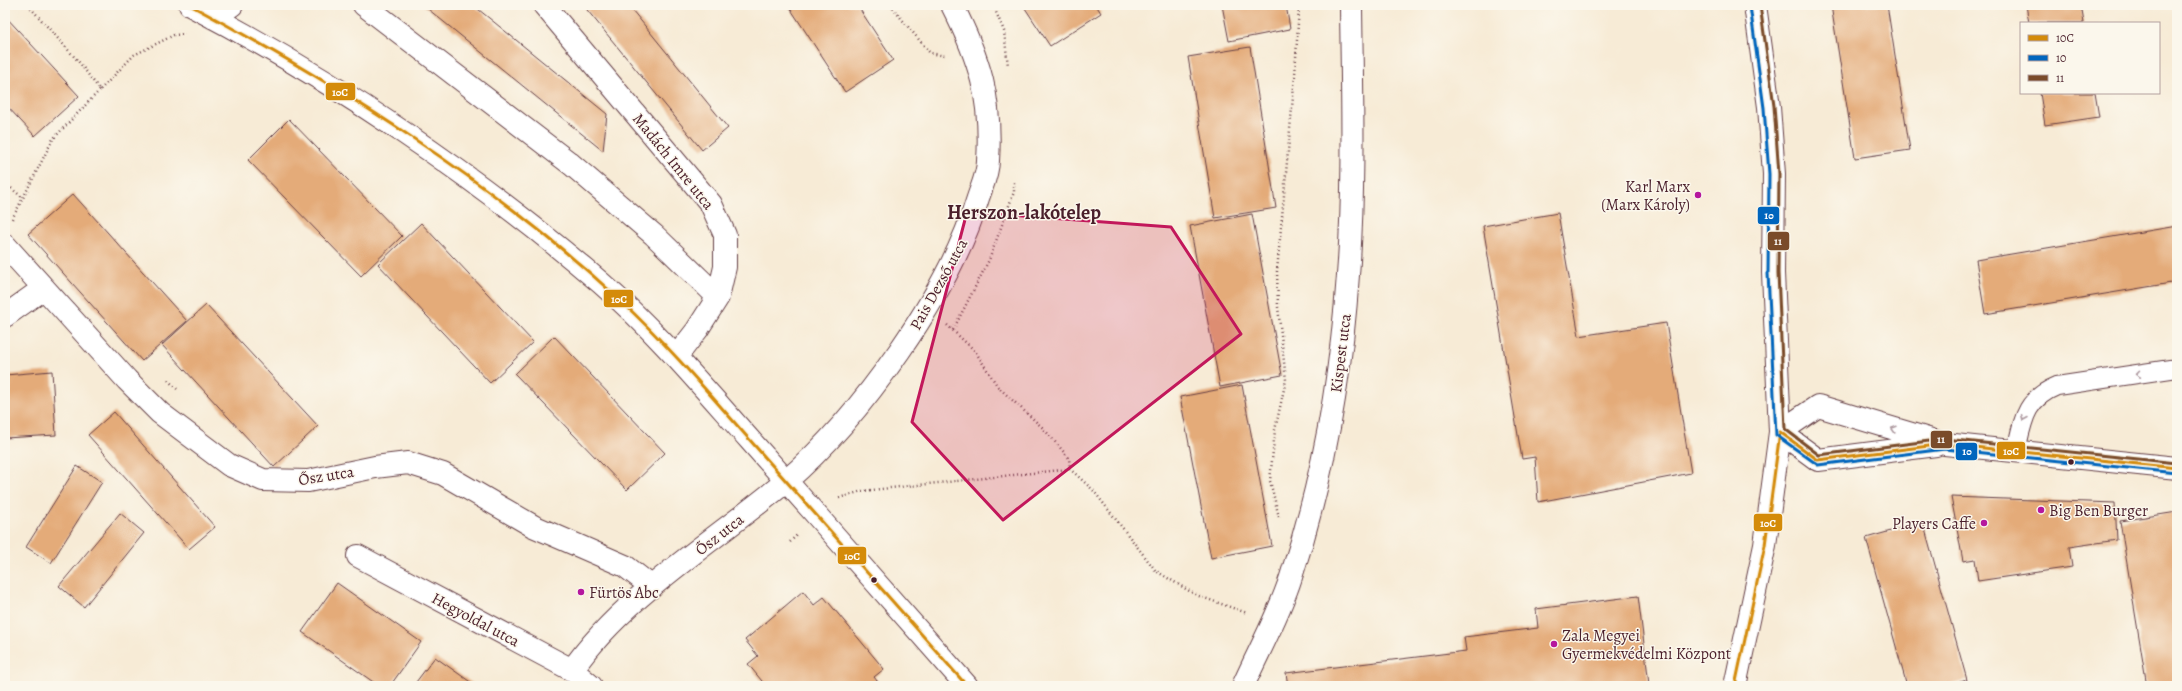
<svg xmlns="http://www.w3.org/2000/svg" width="2182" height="691" viewBox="0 0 2182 691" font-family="Alegreya,serif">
  <rect width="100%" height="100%" fill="#fbf7ec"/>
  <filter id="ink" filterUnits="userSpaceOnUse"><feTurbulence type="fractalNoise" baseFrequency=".025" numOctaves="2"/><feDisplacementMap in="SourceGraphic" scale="8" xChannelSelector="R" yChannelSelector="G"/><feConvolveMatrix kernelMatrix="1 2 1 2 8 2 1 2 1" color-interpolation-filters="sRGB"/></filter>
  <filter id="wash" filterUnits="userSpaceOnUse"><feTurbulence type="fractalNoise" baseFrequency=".012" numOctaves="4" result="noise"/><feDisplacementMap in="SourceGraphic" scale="16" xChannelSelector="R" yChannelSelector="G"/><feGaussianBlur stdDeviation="0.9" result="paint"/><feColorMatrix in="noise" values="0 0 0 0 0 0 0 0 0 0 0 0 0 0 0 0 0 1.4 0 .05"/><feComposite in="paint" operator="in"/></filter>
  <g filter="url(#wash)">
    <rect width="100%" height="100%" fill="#f7ebd6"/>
    <g id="blocks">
      <path fill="#e4ab79" d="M 423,5 L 473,5 L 607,114 L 603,151 Z
        M 583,5 L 628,5 L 728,128 L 702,150 Z
        M 788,5 L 857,5 L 893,60 L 845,92 Z
        M 1023,5 L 1096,5 L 1101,13 L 1050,46 Z
        M 1222,5 L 1286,5 L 1290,29 L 1229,41 Z
        M 1831,5 L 1887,5 L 1910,150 L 1855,158 Z
        M 2026,5 L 2081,5 L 2084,23 L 2029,23 Z
        M 5,16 L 79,96 L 35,136 L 5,104 Z
        M 1250,47 L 1276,208 L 1215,218 L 1188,57 Z
        M 2040,93 L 2095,93 L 2099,117 L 2045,125 Z
        M 289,119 L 402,236 L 361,276 L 248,160 Z
        M 73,194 L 187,321 L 142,361 L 28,234 Z
        M 1558,213 L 1579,336 L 1666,323 L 1691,473 L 1538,502 L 1535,457 L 1522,459 L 1483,226 Z
        M 1252,214 L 1282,375 L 1220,387 L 1190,226 Z
        M 421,223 L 533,342 L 490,383 L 378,264 Z
        M 2177,226 L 2177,282 L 1985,314 L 1976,260 Z
        M 206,305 L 318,426 L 274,467 L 162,345 Z
        M 554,336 L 665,453 L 627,490 L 515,374 Z
        M 52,371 L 56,435 L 5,438 L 5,375 Z
        M 1242,385 L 1272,546 L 1211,558 L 1180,397 Z
        M 114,412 L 215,527 L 189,549 L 88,435 Z
        M 77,466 L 102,482 L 51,563 L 26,547 Z
        M 1951,497 L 2115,503 L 2117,540 L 2069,547 L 2072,567 L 1978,581 L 1975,559 L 1963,561 Z
        M 2177,512 L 2177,686 L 2147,686 L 2120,521 Z
        M 120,513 L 144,533 L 84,607 L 59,586 Z
        M 1923,522 L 1967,680 L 1947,686 L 1907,686 L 1866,538 Z
        M 337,583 L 421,642 L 390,686 L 379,686 L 302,632 Z
        M 803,591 L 814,605 L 824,597 L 884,669 L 874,677 L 881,686 L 766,686 L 748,664 L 758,656 L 745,640 Z
        M 1638,596 L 1649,684 L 1634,686 L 1288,686 L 1286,673 L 1466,651 L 1464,637 L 1538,628 L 1536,609 Z
        M 435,657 L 476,686 L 413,686 Z"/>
    </g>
  </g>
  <g filter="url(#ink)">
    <use href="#blocks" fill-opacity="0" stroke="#643e45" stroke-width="1"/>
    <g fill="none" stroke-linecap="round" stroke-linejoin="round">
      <defs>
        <path id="service" d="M 2016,451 C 2023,420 2025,399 2057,386 L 2177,368"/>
        <path id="minor" d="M 190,5 C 334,80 478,177 601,283 C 655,330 701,385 749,439 C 822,521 894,603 967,686
          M 364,5 L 571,164 L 654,235 L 718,297
          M 544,5 L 711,204 L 725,235 L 725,267 L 718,297 L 697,330 L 676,357
          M 214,18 L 232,5
          M 5,245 L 127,380 L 160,413 L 229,465 L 263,480 L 308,481 L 375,467 L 408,463 L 443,474 L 533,526 L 625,566 L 652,587
          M 5,316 L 44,288
          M 1780,432 L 1818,406 L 1945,444 L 2177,468
          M 1780,432 L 1818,460 L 1936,445
          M 358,556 L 572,670 L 591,686
          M 572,670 C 623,596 716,540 785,482 C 860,418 950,292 978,198 C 982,186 988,173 988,161 C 992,99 980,60 952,5
          M 1243,686 C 1259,650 1279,615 1291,577 C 1323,480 1341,377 1348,275 C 1355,185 1352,95 1351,5
          M 1735,686 L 1765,545 L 1780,432 L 1773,273 L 1774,174 L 1769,107 L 1755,5"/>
      </defs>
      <use href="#service" stroke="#643e45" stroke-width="20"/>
      <use href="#minor" stroke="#643e45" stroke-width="24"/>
      <path stroke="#643e45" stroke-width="2.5" stroke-dasharray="1 3" stroke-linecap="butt" d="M 28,5 L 78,61 L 100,90 L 134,55 L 174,35 L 185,34
        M 890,5 L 930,53 L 945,56
        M 993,5 L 1004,31 L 1008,66
        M 5,183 L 23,198 L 53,139 L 100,90
        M 12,219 L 23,198
        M 947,325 L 975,351 L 998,387 L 1043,428 L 1069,458 L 1070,469 L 1093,490 L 1156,571 L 1196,595 L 1247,613
        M 953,330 L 989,260 L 1014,192 L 1014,181
        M 168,380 L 177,389
        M 839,498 L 862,491 L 1070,469
        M 1279,517 L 1270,481 L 1275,430 L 1286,380 L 1278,307 L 1277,271 L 1295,75 L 1299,5
        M 790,542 L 798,534"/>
      <use href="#service" stroke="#fff" stroke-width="18"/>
      <use href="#minor" stroke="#fff" stroke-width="22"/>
      <defs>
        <path id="bus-1" d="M 190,5 C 342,87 493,182 621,301 C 669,346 712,397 756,447 C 826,526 897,606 967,686
          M 1735,686 L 1765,545 L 1780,432 L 1818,460 L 1945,444 L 2177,468"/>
        <path id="bus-2" d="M 1750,6 L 1764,108 L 1769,174 L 1768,273 L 1776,435 L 1818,465 L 1945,449 L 2176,473"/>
        <path id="bus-3" d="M 1760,5 L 1774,106 L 1779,174 L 1778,273 L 1785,429 L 1819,455 L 1945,439 L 2177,463"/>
      </defs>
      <use href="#bus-1" stroke="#fbf7ec" stroke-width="6"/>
      <use href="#bus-2" stroke="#fbf7ec" stroke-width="6"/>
      <use href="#bus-3" stroke="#fbf7ec" stroke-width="6"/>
      <use href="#bus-1" stroke="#d48b09" stroke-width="3"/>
      <use href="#bus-2" stroke="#0065bd" stroke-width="3"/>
      <use href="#bus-3" stroke="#7a4b2a" stroke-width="3"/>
    </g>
    <defs><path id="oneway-chevron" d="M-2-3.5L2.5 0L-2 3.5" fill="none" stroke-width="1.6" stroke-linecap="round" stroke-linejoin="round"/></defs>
    <g stroke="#ae9aa0">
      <use href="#oneway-chevron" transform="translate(2138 374) rotate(172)"/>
      <use href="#oneway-chevron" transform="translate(2024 418) rotate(113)"/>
      <use href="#oneway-chevron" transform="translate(1894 429) rotate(-163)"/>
    </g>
  </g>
  <path fill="#c2185b" fill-opacity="0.2" stroke="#c2185b" stroke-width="3" stroke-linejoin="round" d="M 967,212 L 1171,227 L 1241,334 L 1003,520 L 912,422 Z"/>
  <g fill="#b5179e" stroke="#fbf7ec" stroke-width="1.5">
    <circle cx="1698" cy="195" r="4"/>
    <circle cx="2041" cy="510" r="4"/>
    <circle cx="1984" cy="523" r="4"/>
    <circle cx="581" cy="592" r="4"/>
    <circle cx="1554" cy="644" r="4"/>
  </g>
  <g fill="#4a1f2b" stroke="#fbf7ec" stroke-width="1.5">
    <circle cx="2071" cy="462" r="3.5"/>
    <circle cx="874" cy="580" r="3.5"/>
  </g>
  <g text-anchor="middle" stroke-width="3" stroke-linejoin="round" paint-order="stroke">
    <g font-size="16" fill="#4a1f2b" stroke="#fbf7ec">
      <text transform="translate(674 161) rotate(51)" y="6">Madách Imre utca</text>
      <text transform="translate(938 284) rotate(-61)" y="6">Pais Dezső utca</text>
      <text transform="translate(1340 353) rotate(-83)" y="6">Kispest utca</text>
      <text transform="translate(326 475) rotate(-9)" y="6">Ősz utca</text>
      <text transform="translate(719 534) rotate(-38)" y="6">Ősz utca</text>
      <text transform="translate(476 619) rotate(28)" y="6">Hegyoldal utca</text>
    </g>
    <g font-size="16" fill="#4a1f2b" stroke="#fbf7ec" text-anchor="start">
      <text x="1690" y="192" text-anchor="end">Karl Marx<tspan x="1690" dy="18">(Marx Károly)</tspan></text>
      <text x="2049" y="516">Big Ben Burger</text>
      <text x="1976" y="529" text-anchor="end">Players Caffe</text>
      <text x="589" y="598">Fürtös Abc</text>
      <text x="1562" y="641">Zala Megyei<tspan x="1562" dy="18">Gyermekvédelmi Központ</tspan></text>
    </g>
    <g font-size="20" font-weight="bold" fill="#4a1f2b" stroke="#fbf7ec">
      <text x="1024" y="219">Herszon-lakótelep</text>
    </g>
  </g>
  <g stroke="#fbf7ec" stroke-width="1.5">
    <rect x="325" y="82" width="31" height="19" rx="4" fill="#d48b09"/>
    <rect x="1757" y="206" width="23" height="19" rx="4" fill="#0065bd"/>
    <rect x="1767" y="231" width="23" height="20" rx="4" fill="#7a4b2a"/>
    <rect x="603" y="289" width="31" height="19" rx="4" fill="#d48b09"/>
    <rect x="1930" y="430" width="23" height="19" rx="4" fill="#7a4b2a"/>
    <rect x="1996" y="441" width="30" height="19" rx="4" fill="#d48b09"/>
    <rect x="1955" y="442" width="23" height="19" rx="4" fill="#0065bd"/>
    <rect x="1753" y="513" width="30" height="19" rx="4" fill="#d48b09"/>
    <rect x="837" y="546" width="30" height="19" rx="4" fill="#d48b09"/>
  </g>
  <g font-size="11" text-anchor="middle" font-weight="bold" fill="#fff">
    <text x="340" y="96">10C</text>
    <text x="1769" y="219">10</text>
    <text x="1778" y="245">11</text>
    <text x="619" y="303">10C</text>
    <text x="1941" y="443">11</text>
    <text x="2011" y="455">10C</text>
    <text x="1967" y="455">10</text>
    <text x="1768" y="527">10C</text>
    <text x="852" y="560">10C</text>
  </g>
  <rect width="2182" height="691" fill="none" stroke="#fbf7ec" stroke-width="20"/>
  <rect x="2020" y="22" width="140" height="72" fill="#fbf7ec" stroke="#b4a19f"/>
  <rect x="2028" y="35" width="20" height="6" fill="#d48b09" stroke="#b4a19f"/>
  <text x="2056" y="42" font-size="12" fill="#4a1f2b">10C</text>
  <rect x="2028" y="55" width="20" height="6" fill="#0065bd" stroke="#b4a19f"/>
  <text x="2056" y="62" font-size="12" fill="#4a1f2b">10</text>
  <rect x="2028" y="75" width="20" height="6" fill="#7a4b2a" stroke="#b4a19f"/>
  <text x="2056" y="82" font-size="12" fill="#4a1f2b">11</text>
</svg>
